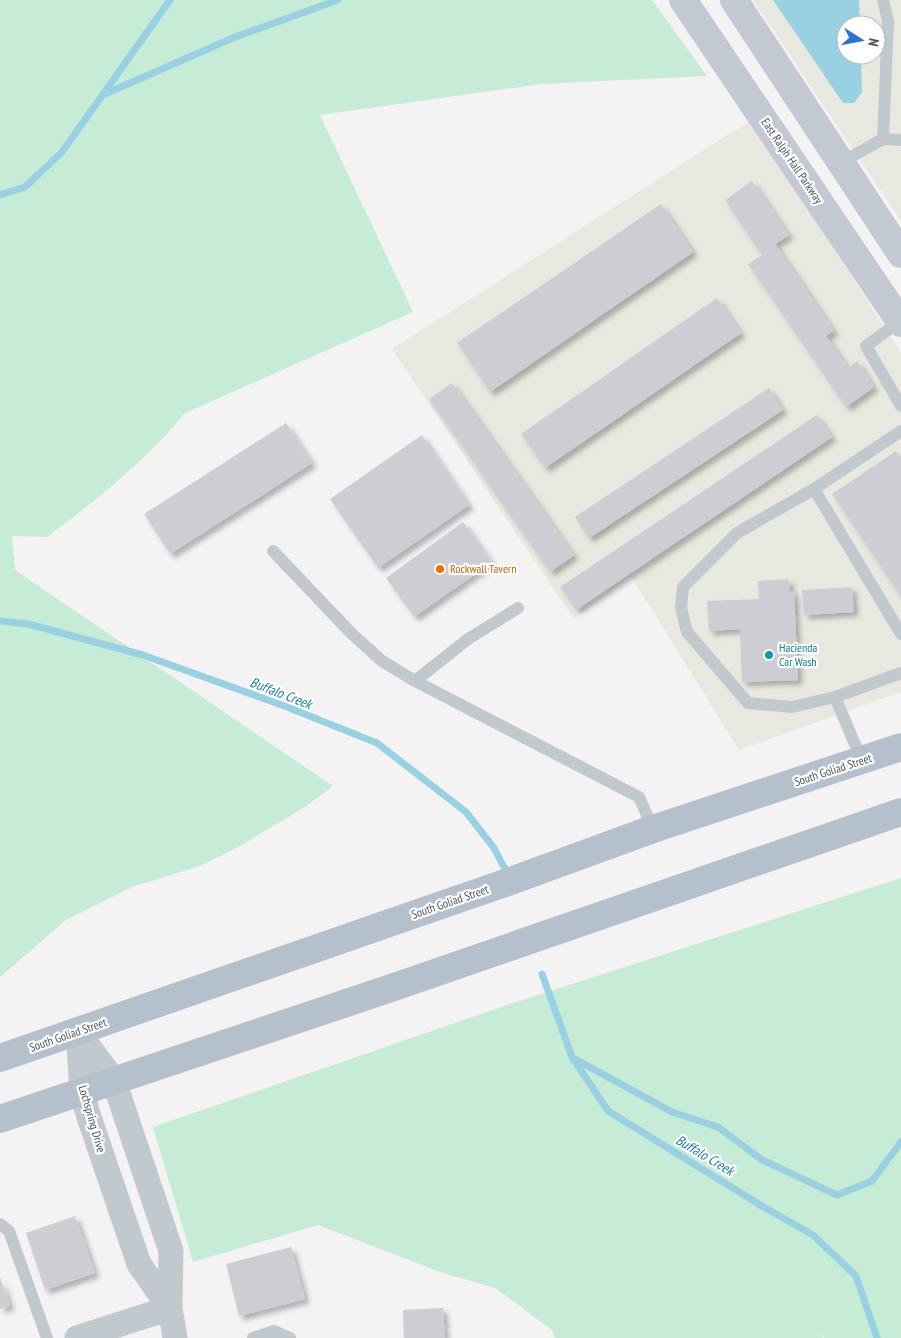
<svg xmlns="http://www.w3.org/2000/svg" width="901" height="1338" viewBox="0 0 901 1338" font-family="'PT Sans Narrow',sans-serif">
  <defs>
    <filter id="shadow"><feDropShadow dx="4.5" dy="4.5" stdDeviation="2.5" flood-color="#0004"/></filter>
  </defs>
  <rect width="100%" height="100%" fill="#f4f2f2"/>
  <path fill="#e9e8e0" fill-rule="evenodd" d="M 753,0 L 901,0 L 901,221 ZM 846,25 L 876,25 L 876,55 L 846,55 Z
    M 751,120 L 901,353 L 901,692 L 739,750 L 631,576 L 574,619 L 392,349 Z"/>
  <path fill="#c6ebd6" d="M 0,0 L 652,0 L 707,76 L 541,84 L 320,115 L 413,312 L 185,413 C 145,461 97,500 47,537 L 12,536 L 15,570 L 333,786 L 305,807 L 231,851 L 200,866 L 132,887 L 66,920 L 0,977 Z
    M 901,878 L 901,1338 L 824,1338 L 819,1331 L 823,1338 L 555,1338 L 552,1330 L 495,1288 L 440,1272 L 318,1225 L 193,1262 L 153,1127 L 510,1004 Z"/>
  <path fill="#99d1e3" d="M 773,0 L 859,0 L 860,25 L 846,25 L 846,55 L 861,55 L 862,92 L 854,103 L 843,103 Z"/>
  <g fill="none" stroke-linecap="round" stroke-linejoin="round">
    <path stroke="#99d1e3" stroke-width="7" d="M 105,94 L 235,37 L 338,0
      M 0,195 L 25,187 L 62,152 L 170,0
      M 0,621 L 28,624 L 143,655 L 287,707 L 377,743 L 466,812 L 494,848 L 505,869
      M 542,974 L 572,1057 L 608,1111 L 762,1206 L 813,1235 L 856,1276 L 877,1338
      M 575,1059 L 672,1112 L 718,1127 L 762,1160 L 837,1195 L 872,1181 L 901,1142"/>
  </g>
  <path fill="#ccced3" filter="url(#shadow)" d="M 752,181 L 789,235 L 775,244 L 834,331 L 826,336 L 848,368 L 857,361 L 874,387 L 846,407 L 748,264 L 762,255 L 725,200 Z
    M 661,204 L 693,252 L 490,392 L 457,343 Z
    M 717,298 L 741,333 L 545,468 L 521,434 Z
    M 452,383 L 574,555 L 550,572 L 429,399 Z
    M 769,388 L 783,410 L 589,538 L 575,517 Z
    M 817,415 L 832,437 L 576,610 L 560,587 Z
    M 286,423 L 312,463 L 170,554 L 144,514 Z
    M 422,435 L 469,505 L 378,568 L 330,499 Z
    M 896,451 L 901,458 L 901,597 L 832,494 Z
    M 463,522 L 492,562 L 414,617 L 386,578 Z
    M 789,579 L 790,591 L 794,591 L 798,680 L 742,682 L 740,629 L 709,631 L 707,601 L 759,599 L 758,581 Z
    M 852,587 L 854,612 L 804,615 L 802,590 Z
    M 75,1216 L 95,1273 L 45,1290 L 26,1233 Z
    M 291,1247 L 305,1299 L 239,1316 L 226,1264 Z
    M 0,1277 L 10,1306 L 0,1309 Z
    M 443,1308 L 445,1338 L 404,1338 L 403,1310 Z"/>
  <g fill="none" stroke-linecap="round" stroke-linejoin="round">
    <path stroke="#c1c8ce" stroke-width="12" d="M 883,139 L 888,21 L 883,0
      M 840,163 L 883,139 L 901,140
      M 900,321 L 866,346 L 901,406
      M 901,431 L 814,489 L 901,634
      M 814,489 L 737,533 L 683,587 L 681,608 L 687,632 L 748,703 L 792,707 L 835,697
      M 273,551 L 351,633 L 382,661 L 415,681 L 639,797 L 653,829
      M 415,681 L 468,639 L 518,608
      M 862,761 L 835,697 L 901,673
      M 0,1224 L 9,1231 L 47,1338
      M 253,1338 L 274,1331 L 290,1338"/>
    <path stroke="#c1c8ce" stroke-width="25" d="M 78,1032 L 114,1081 L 171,1251 L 170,1308 L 175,1338
      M 78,1032 L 82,1092 L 88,1114 L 139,1264 L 170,1308
      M 77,1338 L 170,1308"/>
    <path stroke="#c2c9d3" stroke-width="28" d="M 683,0 L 901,323
      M 734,0 L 901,254"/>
    <path stroke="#b5c0cd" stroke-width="28" d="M 0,1058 L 508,882 L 653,829 L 901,747
      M 0,1119 L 394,987 L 901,812"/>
  </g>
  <circle fill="#e8710a" stroke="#fff" stroke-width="2" cx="440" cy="569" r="5"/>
  <circle fill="#0f9aa8" stroke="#fff" stroke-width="2" cx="769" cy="655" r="5"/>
  <g text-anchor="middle" stroke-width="4.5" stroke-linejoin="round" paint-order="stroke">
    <g font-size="12" fill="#4b545d" stroke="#fff">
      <text transform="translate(792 161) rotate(56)" y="4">East Ralph Hall Parkway</text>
      <text transform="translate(833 770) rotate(-18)" y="4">South Goliad Street</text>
      <text transform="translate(450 902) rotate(-19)" y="4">South Goliad Street</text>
      <text transform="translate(68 1035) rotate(-19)" y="4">South Goliad Street</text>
      <text transform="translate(92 1119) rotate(74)" y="4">Lochspring Drive</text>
    </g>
    <g font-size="12" fill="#c56008" stroke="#fff" text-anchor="start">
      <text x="450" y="573">Rockwall Tavern</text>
    </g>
    <g font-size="12" fill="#0d838f" stroke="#fff" text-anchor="start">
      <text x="779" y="652">Hacienda<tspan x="779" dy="14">Car Wash</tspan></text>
    </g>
    <g font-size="14" font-style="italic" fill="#1e7e9e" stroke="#fff">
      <text transform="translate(281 693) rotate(21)" y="5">Buffalo Creek</text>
      <text transform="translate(705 1155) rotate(31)" y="5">Buffalo Creek</text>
    </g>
  </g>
  <g transform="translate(861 40) rotate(101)"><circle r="24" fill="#ffffff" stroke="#b7bbbe"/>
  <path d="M0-4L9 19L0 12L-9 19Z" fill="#2f70d0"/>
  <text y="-8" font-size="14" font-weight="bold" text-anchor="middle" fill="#4b545d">N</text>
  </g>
</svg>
